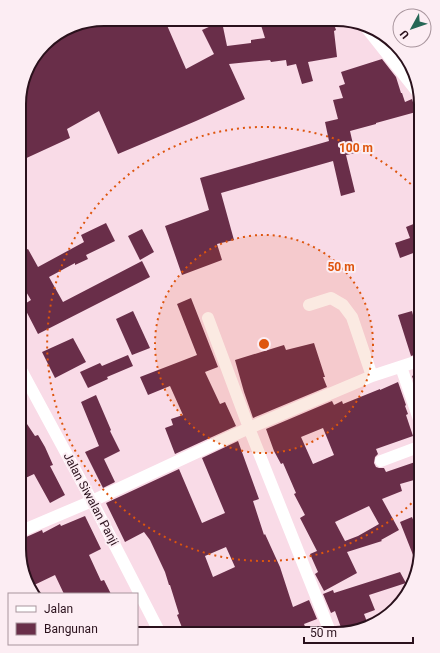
<svg xmlns="http://www.w3.org/2000/svg" width="440" height="653" viewBox="0 0 440 653" font-family="Roboto,sans-serif">
  <rect width="100%" height="100%" fill="#f9dbe7"/>
  <path fill="#692e49" fill-rule="evenodd" d="M 333,21 L 336,30 L 334,31 L 337,57 L 308,62 L 313,81 L 302,84 L 296,64 L 287,66 L 286,60 L 271,62 L 270,60 L 229,64 L 245,99 L 196,121 L 118,154 L 99,111 L 67,129 L 70,138 L 20,161 L 20,92 L 30,62 L 48,40 L 76,24 L 166,23 L 186,69 L 214,54 L 202,30 L 220,22 L 222,22 L 227,46 L 251,43 L 251,40 L 265,38 L 260,22 Z
    M 382,59 L 396,77 L 401,93 L 402,93 L 405,102 L 412,99 L 416,112 L 376,123 L 376,124 L 350,131 L 355,153 L 346,155 L 355,192 L 341,196 L 333,161 L 221,193 L 234,240 L 217,244 L 222,260 L 182,275 L 165,226 L 209,210 L 200,178 L 329,141 L 325,122 L 338,119 L 333,100 L 343,98 L 339,86 L 345,84 L 341,72 Z
    M 421,221 L 421,263 L 420,264 L 416,252 L 400,258 L 395,243 L 410,238 L 406,227 Z
    M 106,223 L 115,241 L 86,255 L 88,259 L 75,265 L 75,263 L 49,277 L 63,302 L 142,261 L 150,277 L 38,334 L 23,305 L 31,300 L 19,280 L 19,253 L 28,249 L 38,267 L 84,242 L 81,235 Z
    M 142,229 L 154,252 L 140,260 L 128,236 Z
    M 191,298 L 218,367 L 205,372 L 220,404 L 225,402 L 236,426 L 175,454 L 165,428 L 173,425 L 171,419 L 183,415 L 170,386 L 148,395 L 140,377 L 197,355 L 177,304 Z
    M 133,311 L 150,348 L 132,355 L 116,319 Z
    M 412,311 L 415,323 L 421,322 L 421,353 L 411,356 L 398,315 Z
    M 73,338 L 86,362 L 55,378 L 42,352 Z
    M 314,343 L 325,377 L 323,377 L 327,387 L 253,418 L 244,392 L 235,360 L 284,345 L 286,350 Z
    M 128,355 L 133,366 L 107,377 L 108,379 L 88,388 L 80,372 L 100,363 L 102,366 Z
    M 421,368 L 421,399 L 420,399 L 412,376 L 416,374 L 415,370 Z
    M 398,382 L 406,405 L 405,406 L 408,414 L 406,415 L 413,436 L 376,449 L 378,454 L 375,457 L 374,463 L 376,467 L 379,468 L 384,468 L 386,472 L 421,460 L 421,478 L 400,484 L 402,491 L 382,499 L 399,530 L 381,540 L 382,541 L 347,552 L 357,573 L 324,591 L 315,574 L 318,572 L 310,554 L 317,551 L 300,518 L 305,515 L 294,494 L 296,493 L 283,463 L 281,464 L 274,451 L 266,429 L 332,401 L 334,405 L 342,401 L 343,404 L 380,389 L 380,390 ZM 323,428 L 334,455 L 313,464 L 301,437 ZM 369,506 L 379,524 L 358,536 L 345,541 L 335,522 Z
    M 96,395 L 111,430 L 110,431 L 120,451 L 104,459 L 115,482 L 103,488 L 85,452 L 99,446 L 81,402 Z
    M 19,412 L 35,436 L 38,435 L 45,447 L 53,465 L 50,466 L 65,495 L 50,503 L 34,474 L 19,481 Z
    M 238,441 L 259,499 L 253,501 L 264,535 L 265,534 L 280,567 L 293,607 L 309,600 L 317,619 L 304,624 L 308,634 L 194,634 L 191,626 L 183,630 L 177,615 L 179,614 L 170,585 L 169,585 L 165,572 L 150,540 L 144,532 L 125,542 L 106,503 L 179,469 L 202,523 L 225,513 L 202,458 ZM 226,547 L 235,567 L 213,577 L 205,556 Z
    M 85,516 L 101,549 L 89,555 L 101,581 L 104,580 L 111,594 L 64,594 L 55,575 L 30,587 L 26,582 L 19,549 L 19,542 L 25,540 L 24,538 L 42,530 L 43,533 L 60,524 L 61,526 Z
    M 412,517 L 421,539 L 421,555 L 417,565 L 400,522 Z
    M 400,572 L 406,583 L 369,595 L 375,610 L 364,614 L 369,627 L 343,633 L 335,611 L 331,613 L 323,594 L 333,590 L 334,593 Z"/>
  <g fill="none" stroke-linecap="round" stroke-linejoin="round">
    <path stroke="#fff" stroke-width="12" d="M 365,26 L 419,94
      M 309,305 L 331,298 L 343,305 L 352,317 L 372,376
      M 208,318 L 249,428 L 331,634
      M 19,366 L 92,501 L 160,633
      M 401,367 L 421,425
      M 381,461 L 421,446
      M 19,532 L 92,501 L 249,428 L 372,376 L 421,360"/>
  </g>
  <circle cx="264" cy="344" r="109" fill="#de550d" fill-opacity=".12"/>
  <g fill="none" stroke="#de550d" stroke-width="2" stroke-dasharray="2 4">
    <circle cx="264" cy="344" r="109"/>
    <path d="M420 495A217 217 0 1 1 420 193"/>
  </g>
  <g text-anchor="middle" stroke-width="4" stroke-linejoin="round" paint-order="stroke">
    <g font-size="12" fill="#2a111c" stroke="#fcedf3">
      <text transform="translate(91 499) rotate(62)" y="4">Jalan Siwalan Panji</text>
    </g>
  </g>
  <path d="M0 0H440V653H0ZM104 26H336A78 78 0 0 1 414 104V549A78 78 0 0 1 336 627H104A78 78 0 0 1 26 549V104A78 78 0 0 1 104 26Z" fill="#fcedf3" fill-rule="evenodd"/>
  <path fill="none" stroke="#2a111c" stroke-width="2" d="M104 26H336A78 78 0 0 1 414 104V549A78 78 0 0 1 336 627H104A78 78 0 0 1 26 549V104A78 78 0 0 1 104 26Z"/>
  <circle cx="264" cy="344" r="6" fill="#de550d" stroke="#fcedf3" stroke-width="2"/>
  <g font-size="12" text-anchor="middle" font-weight="bold" fill="#de550d" stroke="#fcedf3" stroke-width="4" stroke-linejoin="round" paint-order="stroke">
    <text x="356" y="152">100 m</text>
    <text x="341" y="271">50 m</text>
  </g>
  <rect x="8" y="593" width="130" height="52" fill="#fcedf3" stroke="#a8959d"/>
  <rect x="16" y="606" width="20" height="6" fill="#ffffff" stroke="#a8959d"/>
  <text x="44" y="613" font-size="12" fill="#2a111c">Jalan</text>
  <rect x="16" y="623" width="20" height="12" fill="#692e49" stroke="#a8959d"/>
  <text x="44" y="633" font-size="12" fill="#2a111c">Bangunan</text>
  <g transform="translate(412 28) rotate(230)"><circle r="19" fill="#fcedf3" stroke="#a8959d"/>
  <path d="M0-3L7 15L0 10L-7 15Z" fill="#266756"/>
  <text y="-6" font-size="11" font-weight="bold" text-anchor="middle" fill="#2a111c">U</text>
  </g>
  <path d="M304 637v6h109v-6" fill="none" stroke="#2a111c" stroke-width="2"/>
  <text x="310" y="637" font-size="12" fill="#2a111c" stroke="#fcedf3" stroke-width="3" paint-order="stroke">50 m</text>
</svg>
